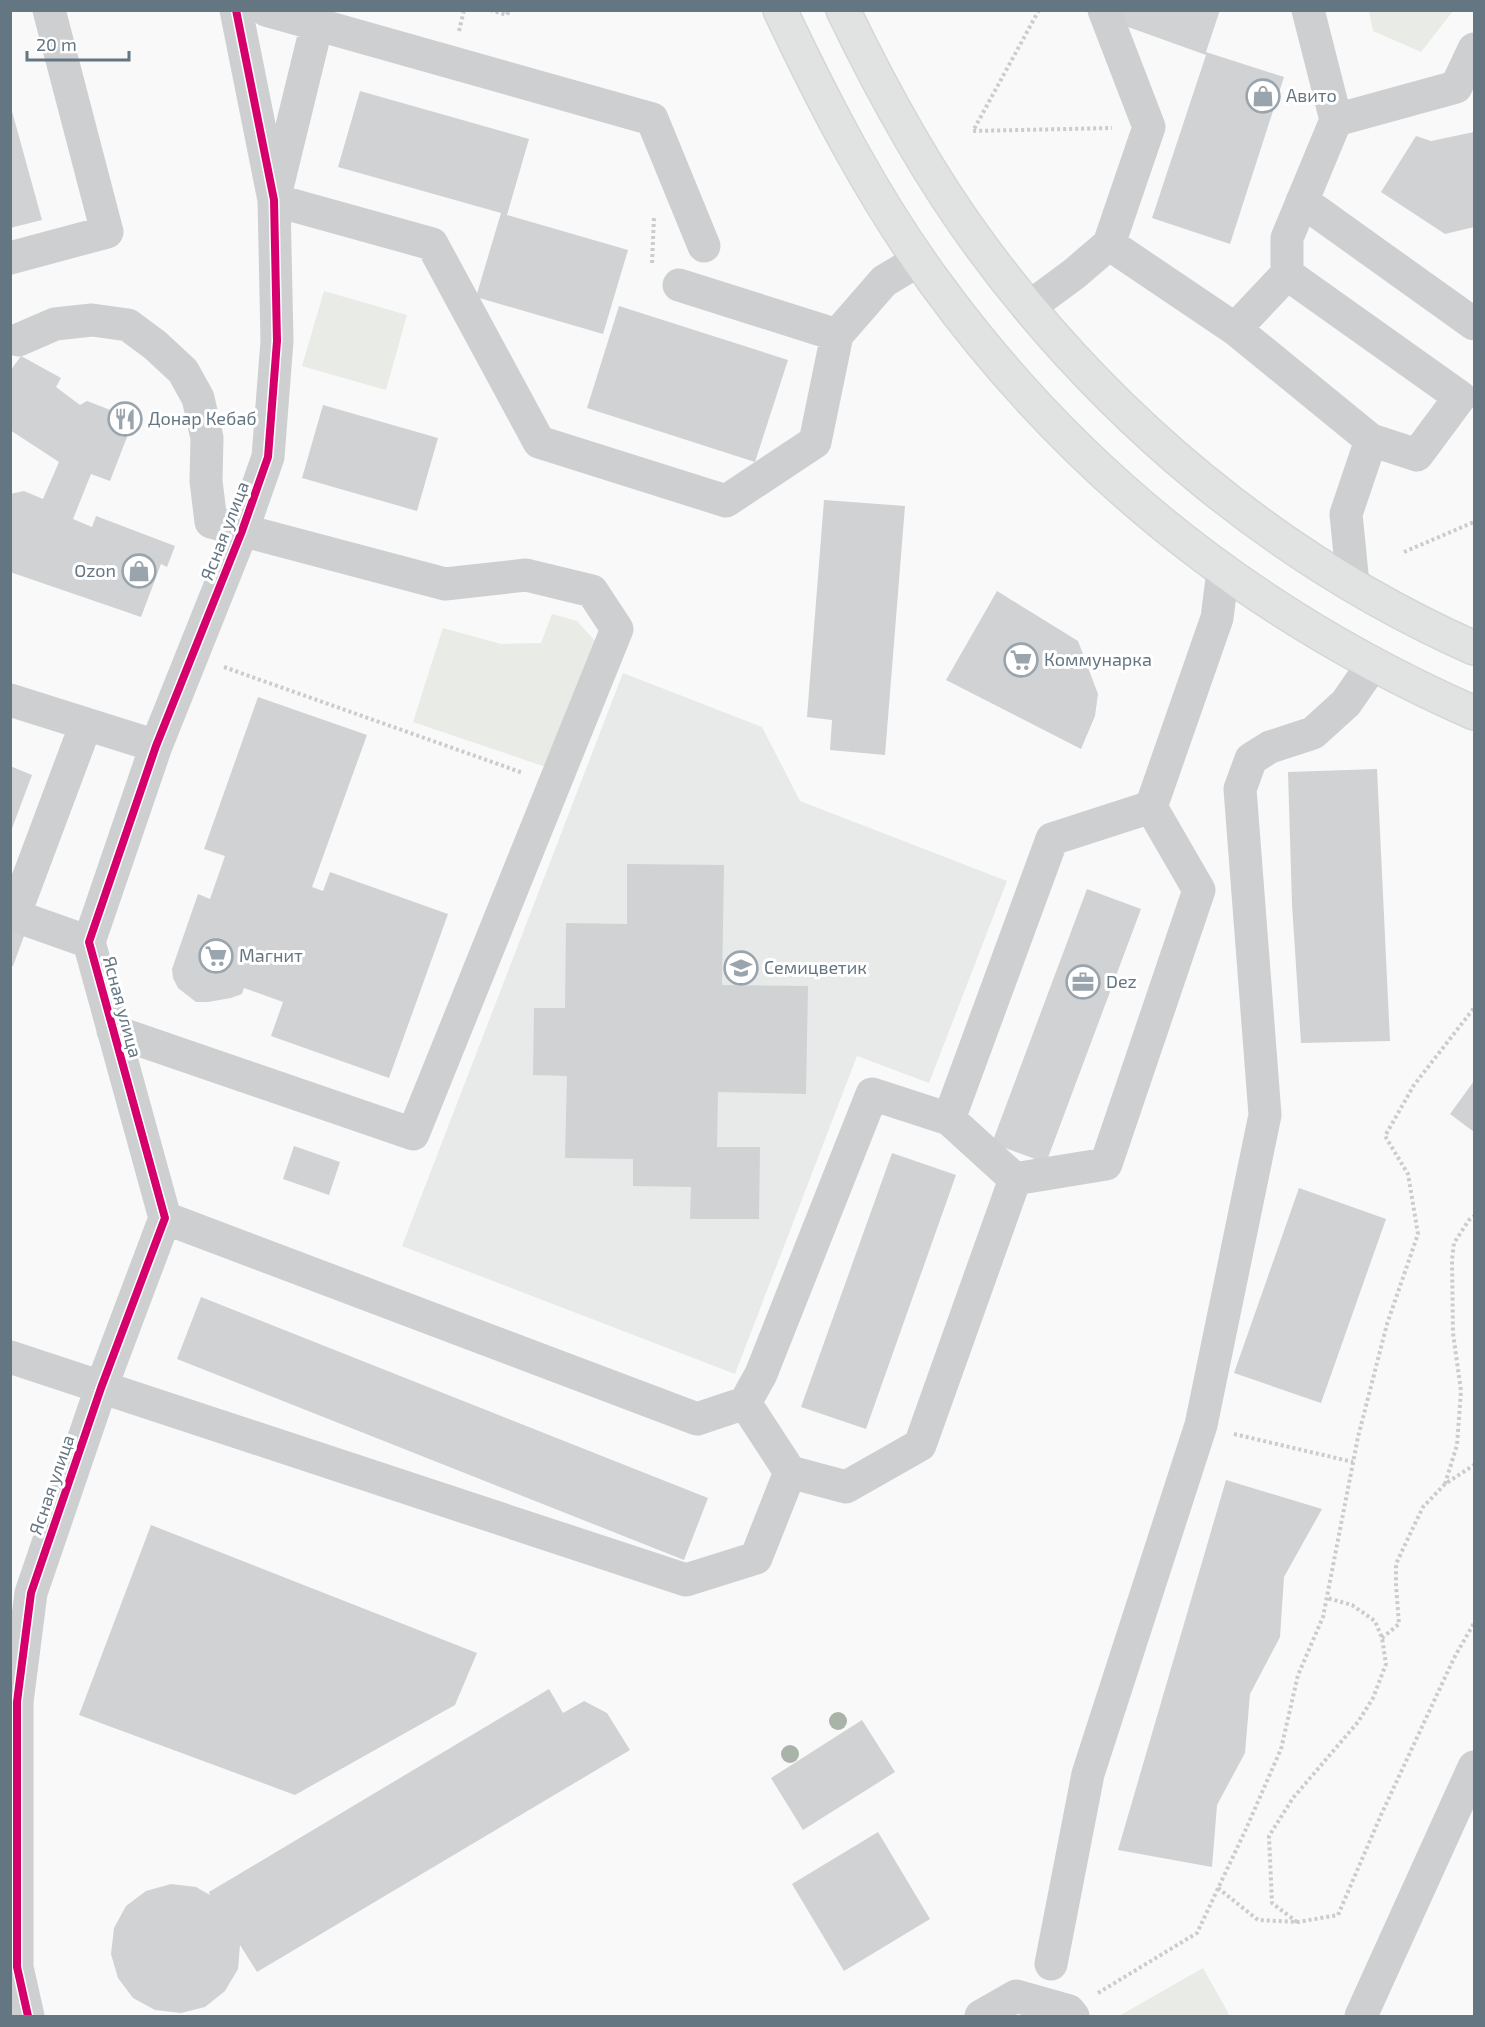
<svg xmlns="http://www.w3.org/2000/svg" width="1485" height="2027" viewBox="0 0 1485 2027" font-family="'Exo 2',sans-serif">
  <rect width="100%" height="100%" fill="#f9f9f9"/>
  <path fill="#e8e9e9" d="M 623,673 L 762,727 L 800,801 L 1007,881 L 929,1083 L 857,1056 L 735,1374 L 402,1246 Z"/>
  <path fill="#e8ebe6" d="M 1369,11 L 1369,10 L 1453,11 L 1421,52 L 1373,31 Z
    M 324,291 L 407,315 L 386,390 L 302,366 Z
    M 552,614 L 577,621 L 597,643 L 546,767 L 413,722 L 443,628 L 501,644 L 541,643 Z
    M 1203,1968 L 1230,2016 L 1119,2016 Z"/>
  <path fill="#d0d2d3" d="M 1121,10 L 1220,10 L 1206,52 L 1284,77 L 1230,244 L 1152,218 L 1206,55 L 1117,23 Z
    M 360,91 L 529,139 L 507,215 L 628,250 L 603,334 L 476,297 L 501,213 L 338,167 Z
    M 10,104 L 42,220 L 10,228 Z
    M 1474,132 L 1474,227 L 1445,234 L 1381,192 L 1416,136 L 1431,141 Z
    M 619,306 L 788,360 L 755,462 L 587,408 Z
    M 21,356 L 61,378 L 56,387 L 80,405 L 87,401 L 134,419 L 110,481 L 91,474 L 73,519 L 92,527 L 96,516 L 175,546 L 167,567 L 161,564 L 141,617 L 10,572 L 10,494 L 24,491 L 43,499 L 59,462 L 10,430 L 10,371 Z
    M 323,405 L 438,438 L 417,511 L 302,478 Z
    M 824,500 L 905,506 L 885,755 L 830,750 L 832,720 L 807,717 Z
    M 997,591 L 1078,641 L 1098,694 L 1095,716 L 1081,749 L 946,680 Z
    M 258,697 L 367,735 L 312,887 L 323,891 L 330,872 L 448,914 L 389,1078 L 271,1036 L 283,1002 L 244,988 L 242,994 L 231,998 L 208,1002 L 196,1002 L 178,988 L 173,978 L 172,969 L 198,894 L 210,899 L 225,856 L 204,849 Z
    M 10,766 L 32,775 L 11,831 L 10,831 Z
    M 1377,769 L 1390,1041 L 1301,1043 L 1292,904 L 1288,772 Z
    M 627,864 L 724,865 L 722,985 L 808,986 L 806,1094 L 718,1092 L 717,1147 L 760,1147 L 759,1219 L 690,1219 L 691,1187 L 633,1186 L 633,1159 L 565,1158 L 567,1076 L 533,1075 L 534,1008 L 565,1008 L 566,923 L 627,924 Z
    M 1087,889 L 1141,909 L 1046,1163 L 992,1143 Z
    M 10,931 L 24,936 L 13,966 L 10,965 Z
    M 1474,1081 L 1474,1132 L 1450,1114 Z
    M 294,1146 L 340,1162 L 329,1195 L 283,1179 Z
    M 892,1153 L 956,1175 L 866,1429 L 801,1407 Z
    M 1299,1188 L 1386,1219 L 1321,1403 L 1234,1373 Z
    M 201,1297 L 708,1498 L 684,1560 L 177,1359 Z
    M 1226,1480 L 1322,1509 L 1284,1577 L 1280,1637 L 1250,1694 L 1245,1753 L 1217,1805 L 1212,1867 L 1118,1850 Z
    M 151,1525 L 477,1653 L 455,1705 L 295,1795 L 79,1715 Z
    M 549,1689 L 563,1713 L 584,1701 L 607,1713 L 630,1750 L 257,1972 L 240,1945 L 238,1969 L 225,1991 L 205,2007 L 181,2013 L 155,2010 L 133,1998 L 118,1978 L 111,1954 L 114,1928 L 126,1906 L 146,1891 L 171,1884 L 196,1887 L 210,1895 L 209,1892 Z
    M 862,1720 L 895,1772 L 803,1830 L 771,1778 Z
    M 878,1832 L 930,1919 L 844,1971 L 792,1884 Z"/>
  <g fill="none" stroke-linecap="round" stroke-linejoin="round">
    <defs>
      <path id="major" d="M 780,10 C 825,105 874,200 936,284 C 1076,476 1258,618 1474,713
        M 843,10 C 882,91 927,173 980,245 C 1107,418 1278,561 1474,648"/>
    </defs>
    <use href="#major" stroke="#d5d6d7" stroke-width="36"/>
    <path stroke="#cbcccd" stroke-width="4" stroke-dasharray="3 3" stroke-linecap="butt" d="M 490,10 L 507,15 L 509,10
      M 1039,10 L 973,131 L 1112,128
      M 459,31 L 464,10
      M 652,263 L 654,217
      M 1404,552 L 1474,522
      M 224,667 L 523,773
      M 1234,1434 L 1353,1462
      M 1445,1484 L 1457,1445 L 1461,1391 L 1453,1333 L 1452,1260 L 1454,1243 L 1469,1220 L 1474,1216
      M 1382,1638 L 1399,1624 L 1396,1585 L 1396,1564 L 1410,1534 L 1423,1507 L 1445,1484 L 1474,1465
      M 1218,1888 L 1258,1920 L 1298,1922 L 1338,1915 L 1381,1815 L 1454,1658 L 1474,1623
      M 1297,1922 L 1272,1903 L 1269,1836 L 1293,1798 L 1358,1722 L 1373,1698 L 1386,1664 L 1382,1638 L 1375,1621 L 1352,1605 L 1327,1598
      M 1098,1993 L 1197,1933 L 1246,1829 L 1281,1749 L 1298,1675 L 1323,1617 L 1358,1437 L 1387,1324 L 1418,1234 L 1408,1174 L 1385,1136 L 1414,1085 L 1474,1008"/>
    <path stroke="#cecfd0" stroke-width="33" d="M 266,10 L 652,119 L 704,246
      M 1104,10 L 1149,127 L 1109,244
      M 317,24 L 274,200 L 432,244 L 539,442 L 726,501 L 815,442 L 837,335 L 884,281 L 919,260
      M 1336,120 L 1456,87 L 1474,49
      M 1302,201 L 1474,324
      M 10,258 L 107,232 L 49,10
      M 1287,274 L 1460,397 L 1417,455 L 1371,440
      M 679,285 L 837,335
      M 1028,308 L 1074,274 L 1109,244 L 1235,329 L 1371,440 L 1346,514 L 1353,584
      M 1235,329 L 1287,274 L 1287,238 L 1336,120 L 1308,10
      M 18,340 L 55,324 L 92,320 L 128,325 L 155,345 L 183,371 L 198,398 L 207,438 L 206,481 L 211,522 L 445,584 L 526,575 L 592,591 L 617,629 L 413,1134 L 113,1031
      M 10,700 L 156,746
      M 10,914 L 89,942
      M 14,916 L 86,724
      M 1015,1179 L 1106,1164 L 1199,890 L 1151,807
      M 10,1357 L 686,1580 L 756,1558 L 790,1472 L 745,1403 L 697,1419 L 165,1218
      M 745,1403 L 761,1374 L 872,1094 L 949,1119 L 1052,839 L 1151,807 L 1217,618 L 1223,571
      M 790,1472 L 846,1487 L 920,1445 L 1015,1179 L 949,1119
      M 1051,1964 L 1088,1774 L 1201,1425 L 1265,1115 L 1240,789 L 1251,759 L 1270,747 L 1313,733 L 1346,703 L 1373,664
      M 28,2016 L 17,1967 L 17,1702 L 31,1593 L 101,1388 L 165,1218 L 89,942 L 156,746 L 242,531 L 268,457 L 277,341 L 274,200 L 236,10
      M 981,2016 L 1016,1996 L 1069,2011 L 1073,2016
      M 1361,2016 L 1474,1767"/>
    <use href="#major" stroke="#e1e2e2" stroke-width="33"/>
    <defs>
      <path id="cycleway" d="M 28,2016 L 17,1967 L 17,1702 L 31,1593 L 101,1388 L 165,1218 L 89,942 L 156,746 L 242,531 L 268,457 L 277,341 L 274,200 L 236,10"/>
    </defs>
    <use href="#cycleway" stroke="#fff" stroke-width="11"/>
    <use href="#cycleway" stroke="#d6006c" stroke-width="8"/>
  </g>
  <g fill="#a9b3a7">
    <circle cx="838" cy="1721" r="9"/>
    <circle cx="790" cy="1754" r="9"/>
  </g>
  <defs>
    <symbol id="shop-ring" viewBox="-11 -11 22 22"><circle r="9.5" fill="#fff" stroke="#99a4ac" stroke-width="1.5"/><path d="M-5-2.5h2.3a2.7 3.5 0 0 1 5.4 0H5L5.5 6h-11ZM-1.5-2.5h3a1.5 2.3 0 0 0-3 0Z" fill="#99a4ac"/></symbol>
    <symbol id="restaurant-ring" viewBox="-11 -11 22 22"><circle r="9.5" fill="#fff" stroke="#99a4ac" stroke-width="1.5"/><path d="M-5-6h1v4h1v-4h1v4h1v-4h1v5L-1.5 .5V6h-2V.5L-5-1ZM5-6V6H3V1.5H1.5Q1.5-4 5-6Z" fill="#99a4ac"/></symbol>
    <symbol id="supermarket-ring" viewBox="-11 -11 22 22"><circle r="9.5" fill="#fff" stroke="#99a4ac" stroke-width="1.5"/><path d="M-6-5.5h2.5l.6 2H6L4.5 2H-2.5L-4.4-4H-6ZM-1.5 3.2a1.3 1.3 0 1 0 .1 0ZM3 3.2a1.3 1.3 0 1 0 .1 0Z" fill="#99a4ac"/></symbol>
    <symbol id="school-ring" viewBox="-11 -11 22 22"><circle r="9.5" fill="#fff" stroke="#99a4ac" stroke-width="1.5"/><path d="M0-5L7-2L0 1L-7-2ZM-4 1L0 2.5L4 1V4Q0 6-4 4Z" fill="#99a4ac"/></symbol>
    <symbol id="office-ring" viewBox="-11 -11 22 22"><circle r="9.5" fill="#fff" stroke="#99a4ac" stroke-width="1.5"/><path d="M-6-3h4V-5.5h4V-3h4V5H-6ZM-1-4.5V-3h2v-1.5ZM-6 0V1H6V0Z" fill="#99a4ac"/></symbol>
  </defs>
  <g fill-rule="evenodd">
    <use href="#shop-ring" x="1244" y="77" width="38" height="38"/>
    <use href="#restaurant-ring" x="106" y="400" width="38" height="38"/>
    <use href="#shop-ring" x="120" y="552" width="38" height="38"/>
    <use href="#supermarket-ring" x="1002" y="641" width="38" height="38"/>
    <use href="#supermarket-ring" x="197" y="937" width="38" height="38"/>
    <use href="#school-ring" x="722" y="949" width="38" height="38"/>
    <use href="#office-ring" x="1064" y="963" width="38" height="38"/>
  </g>
  <g text-anchor="middle" stroke-width="6" stroke-linejoin="round" paint-order="stroke">
    <g font-size="18" fill="#657683" stroke="#fff" text-anchor="start">
      <text x="1286" y="102">Авито</text>
      <text x="148" y="425">Донар Кебаб</text>
      <text x="116" y="577" text-anchor="end">Ozon</text>
      <text x="1044" y="666">Коммунарка</text>
      <text x="239" y="962">Магнит</text>
      <text x="764" y="974">Семицветик</text>
      <text x="1106" y="988">Dez</text>
    </g>
    <g font-size="18" fill="#657683" stroke="#fff">
      <text transform="translate(225 531) rotate(-69)" y="6">Ясная улица</text>
      <text transform="translate(122 1007) rotate(75)" y="6">Ясная улица</text>
      <text transform="translate(52 1485) rotate(-71)" y="6">Ясная улица</text>
    </g>
  </g>
  <rect width="1485" height="2027" fill="none" stroke="#657683" stroke-width="24"/>
  <path d="M27 51v9h102v-9" fill="none" stroke="#657683" stroke-width="3"/>
  <text x="36" y="51" font-size="18" fill="#657683" stroke="#ffffff" stroke-width="4.5" paint-order="stroke">20 m</text>
</svg>
